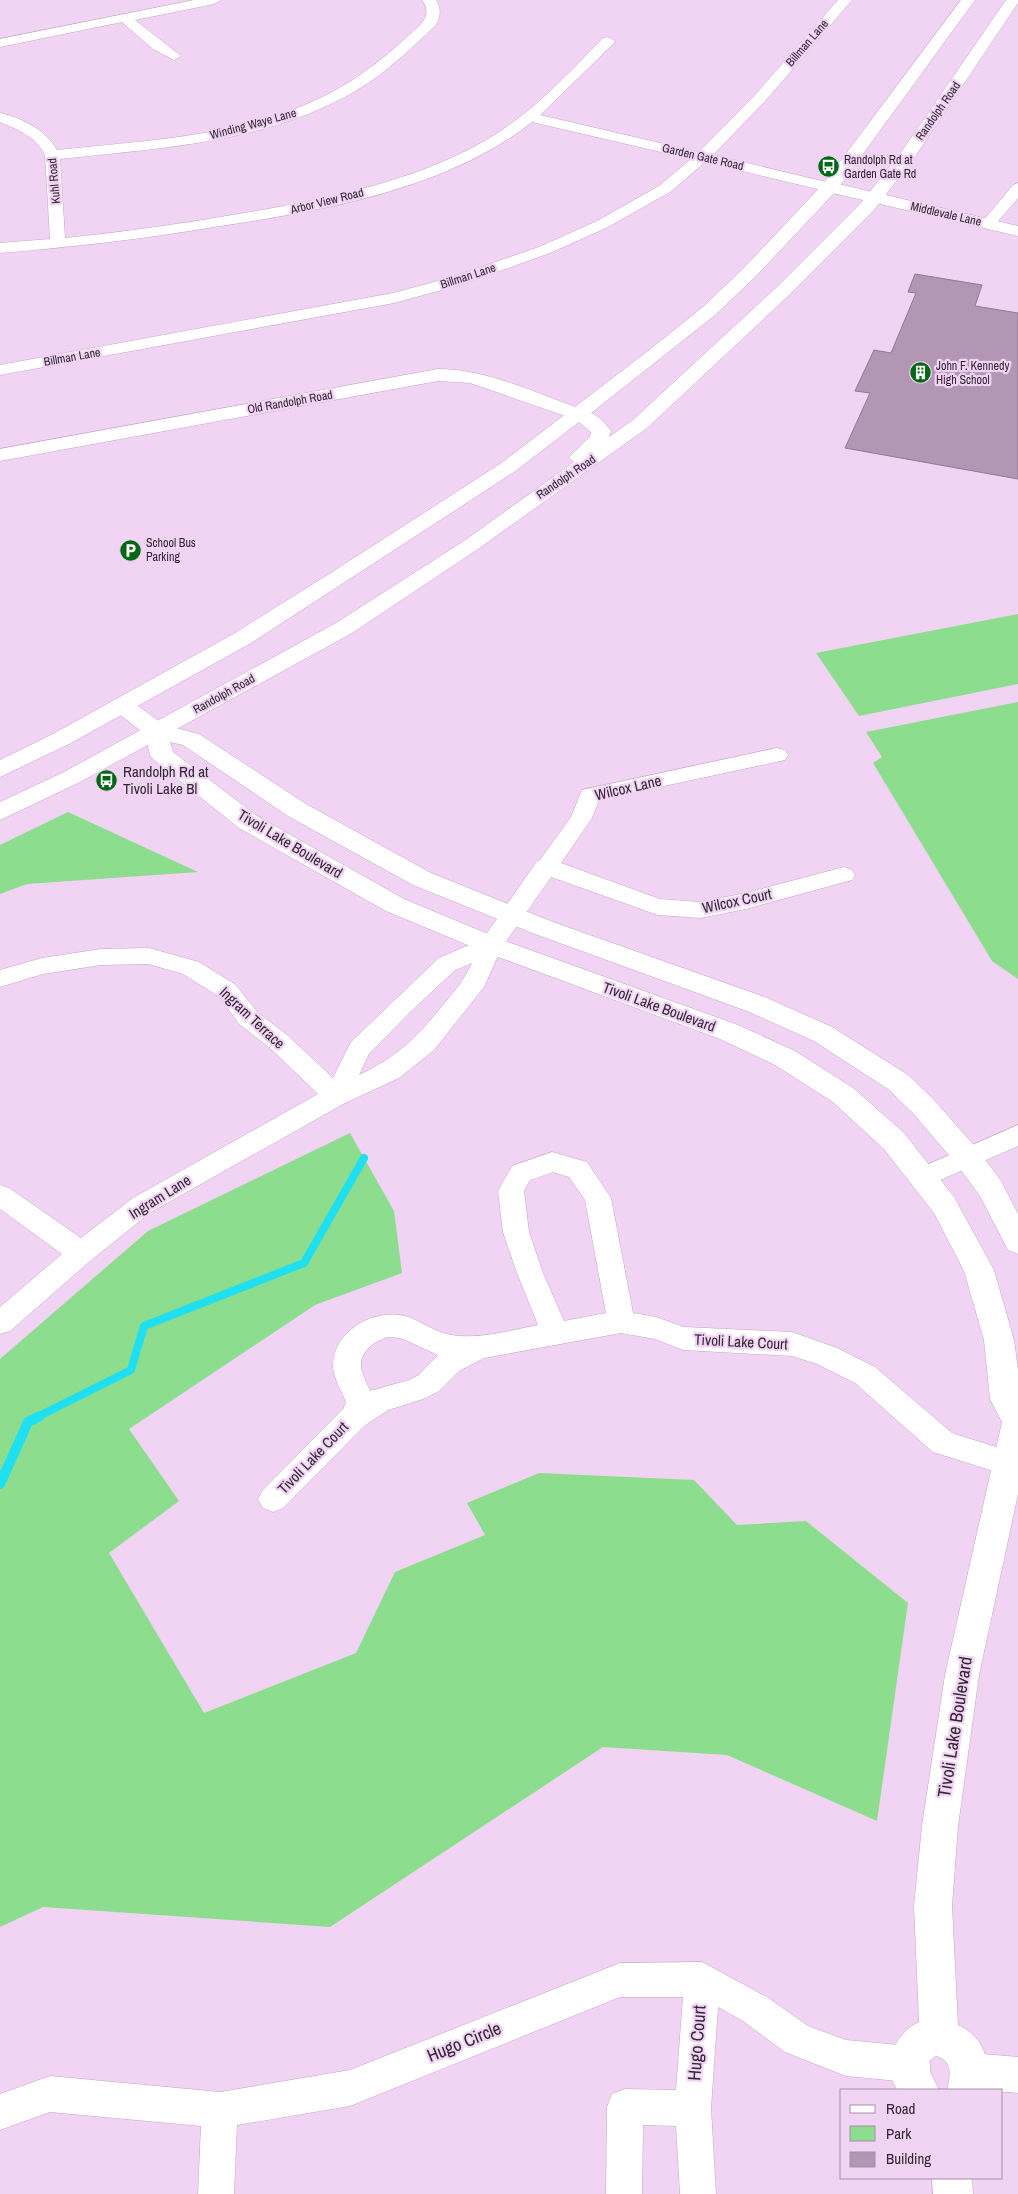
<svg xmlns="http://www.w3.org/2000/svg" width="1018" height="2194" viewBox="0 0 1018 2194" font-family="'Archivo Narrow',sans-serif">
  <rect width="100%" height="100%" fill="#f1d4f3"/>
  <path fill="#8ddd8e" d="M 1018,614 L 1018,684 L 859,716 L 816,653 Z
    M 1018,702 L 1018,979 L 992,961 L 873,763 L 882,757 L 866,732 Z
    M 68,812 L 198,872 L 27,884 L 0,894 L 0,845 Z
    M 350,1133 L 394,1211 L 402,1273 L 315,1305 L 129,1429 L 179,1501 L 109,1553 L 204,1713 L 356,1653 L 395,1572 L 485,1535 L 467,1503 L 539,1473 L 694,1480 L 737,1525 L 806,1521 L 908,1603 L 877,1821 L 727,1755 L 603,1747 L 330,1927 L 43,1907 L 0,1927 L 0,1359 L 148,1231 Z"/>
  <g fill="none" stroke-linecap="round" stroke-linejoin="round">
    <path stroke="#1fe0f0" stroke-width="8" d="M 37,1417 L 131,1370 L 144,1326 L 304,1263 L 364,1158"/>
    <path stroke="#1fe0f0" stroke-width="10" d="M 0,1484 L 28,1422 L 40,1416"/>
  </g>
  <path fill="#b296b3" stroke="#937894" d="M 915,274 L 982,285 L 975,306 L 1018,313 L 1018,479 L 845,448 L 870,393 L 855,391 L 874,350 L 891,353 L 916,293 L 908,292 Z"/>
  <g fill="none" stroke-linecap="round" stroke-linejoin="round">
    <defs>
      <path id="street" d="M 194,0 L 221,0 L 214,4 L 135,20 L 181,56 L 174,60 L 153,49 L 122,22 L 0,47 L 0,39 Z
        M 422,0 L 436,0 C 441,8 441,16 436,25 C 411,48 386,73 357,90 C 268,143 160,148 60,159 L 65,238 C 123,232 181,224 238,214 C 323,200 422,181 496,134 C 537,108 570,72 603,38 L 608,37 L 615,41 L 613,44 L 540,115 L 699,152 L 756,94 L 838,0 L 852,0 L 766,100 L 713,155 L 835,184 L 838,187 L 835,190 L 830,192 L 705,162 L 670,192 L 608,227 L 550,253 L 460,285 L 394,303 L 0,375 L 0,365 L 393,293 L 449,278 L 539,247 L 597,221 L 659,186 L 691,159 L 532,122 C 446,190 320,211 214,227 C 143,239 72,247 0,253 L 0,243 L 50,239 L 45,155 C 36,136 18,130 0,122 L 0,113 C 22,118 46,130 57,150 C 143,141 234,137 314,101 C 348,86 377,64 405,39 C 417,28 435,17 422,0 Z
        M 1018,183 L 1018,198 L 993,227 L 983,227 L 980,224 L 983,221 L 1013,185 Z
        M 777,748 L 785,750 L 788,755 L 785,760 L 599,800 L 592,818 L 561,863 L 660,899 L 700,902 L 746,893 L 844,867 L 852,870 L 855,875 L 852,880 L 746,909 L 700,918 L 658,915 L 551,877 L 502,947 L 484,987 L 434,1050 L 399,1078 L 345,1103 L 151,1212 L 90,1261 L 10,1331 L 0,1334 L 0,1307 L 62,1254 L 0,1209 L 0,1185 L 9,1188 L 81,1238 L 133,1198 L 318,1094 L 269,1047 L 239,1024 L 220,997 L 183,974 L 149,964 L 101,965 L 43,974 L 0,987 L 0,970 L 42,958 L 101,949 L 149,948 L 199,962 L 236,985 L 257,1012 L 287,1035 L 333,1078 L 351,1042 L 439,958 L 483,939 L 537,861 L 540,860 L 571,817 L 582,790 ZM 472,963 C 465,979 455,991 444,1004 C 417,1037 399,1056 359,1075 L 369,1054 L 410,1012 L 455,970 Z
        M 1018,1125 L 1018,1146 L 922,1188 L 913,1185 L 909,1178 L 913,1171 Z
        M 552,1152 L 587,1162 L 611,1198 L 633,1313 L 656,1317 L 684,1327 L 792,1332 L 837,1348 L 875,1367 L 952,1433 L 1018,1454 L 1018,1472 L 1009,1476 L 933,1452 L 855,1383 L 817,1364 L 792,1356 L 683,1350 L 655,1339 L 621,1333 L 484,1358 L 459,1371 L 439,1391 L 426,1398 L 388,1410 L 364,1426 L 283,1508 L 273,1512 L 263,1508 L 258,1499 L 263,1490 L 343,1409 L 346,1402 C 342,1392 333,1377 333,1366 C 333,1331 374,1308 405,1316 C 420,1320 433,1331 447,1334 C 474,1341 512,1330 538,1325 L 517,1273 L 503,1232 L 498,1191 L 512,1166 ZM 553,1172 L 569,1177 L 585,1200 L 606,1313 L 564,1321 L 543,1273 L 529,1232 L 524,1191 L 530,1180 ZM 389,1337 L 401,1338 L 438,1355 L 419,1375 L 409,1380 L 370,1391 C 367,1384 363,1376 361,1368 C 359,1352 375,1340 389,1337 Z
        M 702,1962 L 767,1997 L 808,2026 L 846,2040 L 909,2046 L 922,2051 L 927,2064 L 922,2077 L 909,2082 L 846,2076 L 785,2052 L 743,2021 L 718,2007 L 711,2108 L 716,2194 L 680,2194 L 676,2126 L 643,2125 L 642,2194 L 606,2194 L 607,2107 L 612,2094 L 625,2089 L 676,2090 L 683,1997 L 620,1997 L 350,2106 L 237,2125 L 234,2194 L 198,2194 L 201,2126 L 50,2112 L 0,2130 L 0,2094 L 50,2076 L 220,2092 L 350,2070 L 620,1963 Z
        M 983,2054 L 1018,2057 L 1018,2093 C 1001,2091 975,2092 959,2086 L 954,2073 L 959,2060 L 972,2055 Z"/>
      <path id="secondary" d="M 830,182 L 1018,226 L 1018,236 L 824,191 L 822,187 L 824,183 Z
        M 438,369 C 488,369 537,394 584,410 L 587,414 L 584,418 L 577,420 L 470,383 L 438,381 L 0,461 L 0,449 Z
        M 122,698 L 130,700 L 164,725 L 199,734 L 306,804 L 431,873 L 553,922 L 765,997 L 832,1027 L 908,1075 L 933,1099 L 978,1150 L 1001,1181 L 1018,1214 L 1018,1254 L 1008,1250 L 980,1196 L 958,1166 L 913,1113 L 888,1089 L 814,1041 L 747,1011 L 535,934 L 413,885 L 288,816 L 183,745 L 170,742 L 173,752 L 257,816 L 404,899 L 500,939 L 738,1025 L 795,1051 L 853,1088 L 904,1133 L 954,1197 L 994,1270 L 1014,1340 L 1018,1370 L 1018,1494 L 979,1675 L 958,1826 L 952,1906 L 958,2025 C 984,2036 992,2064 987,2090 L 947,2090 C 950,2076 954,2061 936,2056 L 930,2060 L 930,2072 L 939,2090 L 897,2090 C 894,2084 891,2078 890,2071 C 888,2051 902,2029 919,2022 L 914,1906 L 922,1826 L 945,1675 L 1002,1422 L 990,1399 L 984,1340 L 964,1271 L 934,1213 L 884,1149 L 833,1102 L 775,1065 L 720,1039 L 482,951 L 386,911 L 239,828 L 154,760 L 150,755 L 145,734 L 114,710 L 111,705 L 114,700 Z
        M 932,2178 L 972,2178 L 973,2194 L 933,2194 Z"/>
      <path id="primary" d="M 961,0 L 975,0 L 836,191 L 756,276 L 715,315 L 591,413 C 600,417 605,423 611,431 L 609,437 L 633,420 L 777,287 L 861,203 L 900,154 L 1006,0 L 1018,0 L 1018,3 L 912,161 L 873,211 L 789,295 L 647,428 L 478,549 L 352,633 L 80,782 L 0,820 L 0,802 L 64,772 L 336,623 L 464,541 L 574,462 L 569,457 L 590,437 L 591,432 L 579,422 L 514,472 L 251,643 L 69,744 L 0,777 L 0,760 L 53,734 L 235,633 L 326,576 L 500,464 L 652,348 L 703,307 L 744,268 L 824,183 Z"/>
    </defs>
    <use href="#street" stroke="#c2a6c4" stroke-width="1"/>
    <use href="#secondary" stroke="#c2a6c4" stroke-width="1"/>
    <use href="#primary" stroke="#c2a6c4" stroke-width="1"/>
    <use href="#street" fill="#fff" fill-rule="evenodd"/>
    <use href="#secondary" fill="#fff" fill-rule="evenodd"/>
    <use href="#primary" fill="#fff" fill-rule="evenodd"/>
  </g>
  <defs>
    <symbol id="bus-disc" viewBox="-11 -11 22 22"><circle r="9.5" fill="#006814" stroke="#f1d4f3"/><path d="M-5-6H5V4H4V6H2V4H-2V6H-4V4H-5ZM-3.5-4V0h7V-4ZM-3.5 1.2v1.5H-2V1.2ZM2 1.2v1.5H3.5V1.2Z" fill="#fff"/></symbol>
    <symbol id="building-disc" viewBox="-11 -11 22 22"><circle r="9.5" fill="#006814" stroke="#f1d4f3"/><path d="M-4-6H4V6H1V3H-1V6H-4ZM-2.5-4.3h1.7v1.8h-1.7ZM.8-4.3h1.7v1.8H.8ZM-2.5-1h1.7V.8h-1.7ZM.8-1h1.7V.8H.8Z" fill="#fff"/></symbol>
    <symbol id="parking-disc" viewBox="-11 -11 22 22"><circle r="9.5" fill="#006814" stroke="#f1d4f3"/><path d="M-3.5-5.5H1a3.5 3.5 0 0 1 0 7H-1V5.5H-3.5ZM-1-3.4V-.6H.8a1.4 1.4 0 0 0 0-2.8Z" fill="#fff"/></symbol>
  </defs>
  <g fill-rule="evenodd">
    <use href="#bus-disc" x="816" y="154" width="25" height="25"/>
    <use href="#building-disc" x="908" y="360" width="25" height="25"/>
    <use href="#parking-disc" x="118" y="538" width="25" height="25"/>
    <use href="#bus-disc" x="94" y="768" width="25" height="25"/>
  </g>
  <g text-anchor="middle" stroke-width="4.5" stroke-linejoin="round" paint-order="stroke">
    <g font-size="12" fill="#312632" stroke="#f1d4f3">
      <text transform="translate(807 43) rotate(-49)" y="4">Billman Lane</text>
      <text transform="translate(938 111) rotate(-55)" y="4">Randolph Road</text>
      <text transform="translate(253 124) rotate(-15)" y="4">Winding Waye Lane</text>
      <text transform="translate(703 157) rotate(13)" y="4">Garden Gate Road</text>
      <text transform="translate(54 181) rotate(-95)" y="4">Kuhl Road</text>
      <text transform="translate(327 201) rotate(-14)" y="4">Arbor View Road</text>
      <text transform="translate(946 214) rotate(13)" y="4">Middlevale Lane</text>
      <text transform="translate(468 276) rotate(-18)" y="4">Billman Lane</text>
      <text transform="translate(72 357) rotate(-10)" y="4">Billman Lane</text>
      <text transform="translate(290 402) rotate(-10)" y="4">Old Randolph Road</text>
      <text transform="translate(566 477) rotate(-34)" y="4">Randolph Road</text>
      <text transform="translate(224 694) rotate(-29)" y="4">Randolph Road</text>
    </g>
    <g font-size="12" fill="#312632" stroke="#f1d4f3" text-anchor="start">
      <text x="844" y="164">Randolph Rd at<tspan x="844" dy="14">Garden Gate Rd</tspan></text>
      <text x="936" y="370">John F. Kennedy<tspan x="936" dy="14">High School</tspan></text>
      <text x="146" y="547">School Bus<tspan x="146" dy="14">Parking</tspan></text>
    </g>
    <g font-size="15" fill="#312632" stroke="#f1d4f3" text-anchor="start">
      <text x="123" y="777">Randolph Rd at<tspan x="123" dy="17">Tivoli Lake Bl</tspan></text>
    </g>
    <g font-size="15" fill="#312632" stroke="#f1d4f3">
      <text transform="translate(628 788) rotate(-13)" y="5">Wilcox Lane</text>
      <text transform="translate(290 844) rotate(31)" y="5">Tivoli Lake Boulevard</text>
      <text transform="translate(737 901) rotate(-12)" y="5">Wilcox Court</text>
      <text transform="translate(659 1007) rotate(20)" y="5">Tivoli Lake Boulevard</text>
      <text transform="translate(252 1018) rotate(43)" y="5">Ingram Terrace</text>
      <text transform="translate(160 1197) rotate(-32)" y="5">Ingram Lane</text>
      <text transform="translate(741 1342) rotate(3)" y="5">Tivoli Lake Court</text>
      <text transform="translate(313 1458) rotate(-46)" y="5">Tivoli Lake Court</text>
    </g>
    <g font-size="18" fill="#312632" stroke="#f1d4f3">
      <text transform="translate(955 1727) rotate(-81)" y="6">Tivoli Lake Boulevard</text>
      <text transform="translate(464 2042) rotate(-22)" y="6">Hugo Circle</text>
      <text transform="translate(697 2043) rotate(-86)" y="6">Hugo Court</text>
    </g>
  </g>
  <rect x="840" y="2089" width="162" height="90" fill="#f1d4f3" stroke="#a48ea6"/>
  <rect x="850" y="2105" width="25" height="8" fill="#ffffff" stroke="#a48ea6"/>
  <text x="886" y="2114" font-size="15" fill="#312632">Road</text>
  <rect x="850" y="2126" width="25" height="15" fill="#8ddd8e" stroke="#a48ea6"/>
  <text x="886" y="2139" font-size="15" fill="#312632">Park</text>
  <rect x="850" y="2152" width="25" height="15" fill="#b296b3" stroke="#a48ea6"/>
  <text x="886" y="2164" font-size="15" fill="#312632">Building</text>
</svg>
